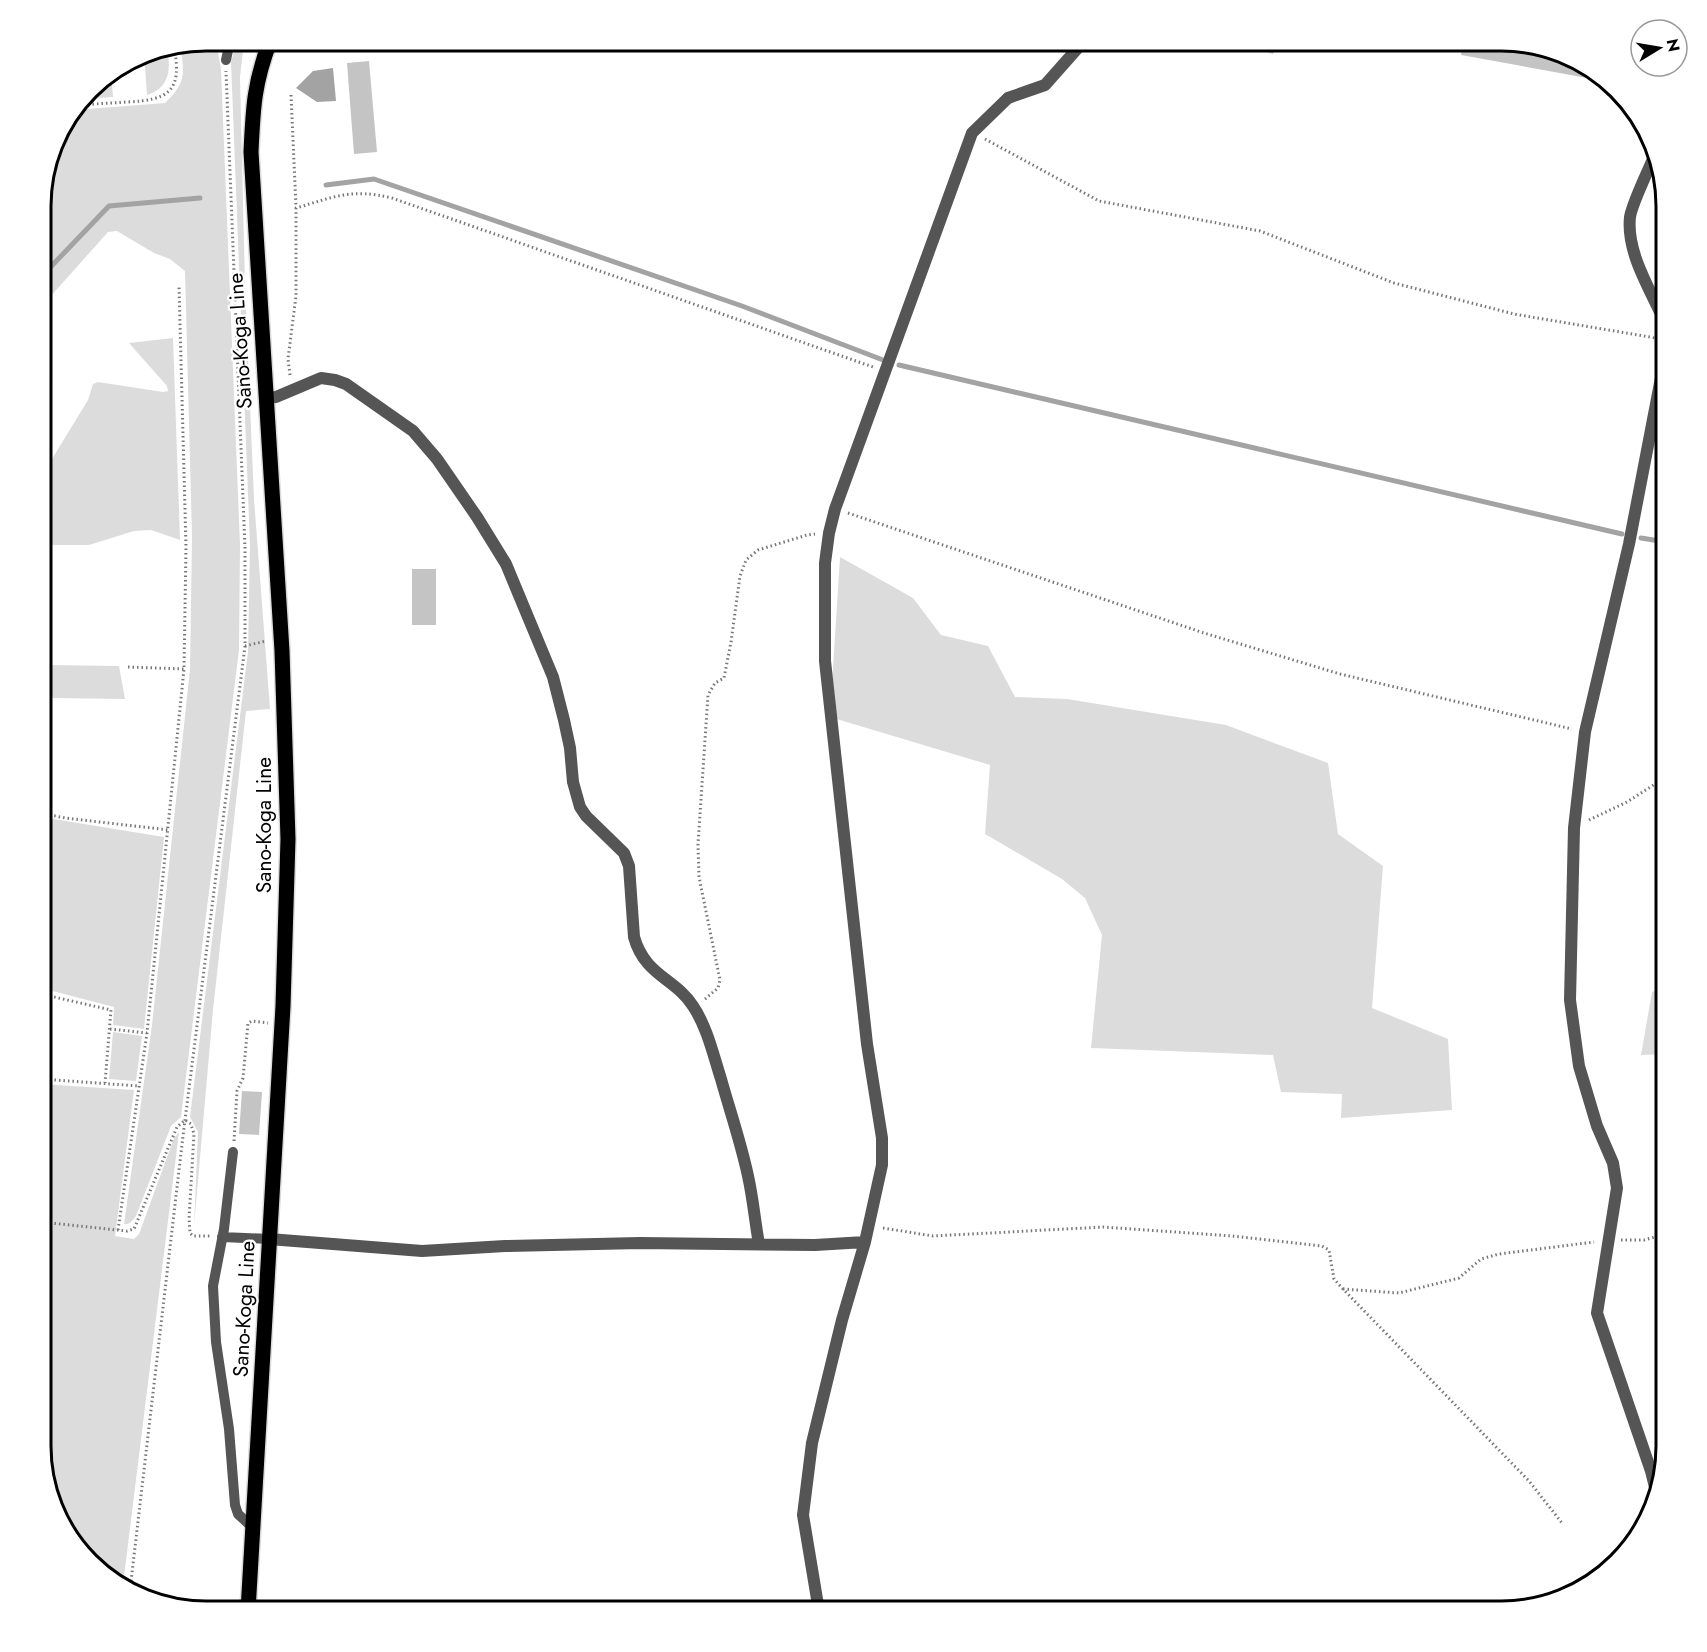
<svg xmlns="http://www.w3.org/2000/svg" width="1707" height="1652" viewBox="0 0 1707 1652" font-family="Jost,sans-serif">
  <rect width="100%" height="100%" fill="#fff"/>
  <path fill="#dcdcdc" d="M 206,41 L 216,41 L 221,69 L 240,545 L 239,650 L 181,1117 L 171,1126 L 136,1216 C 132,1221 130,1225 124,1224 L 152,1025 L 190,669 L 192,537 L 185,271 L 170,259 L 154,253 L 117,231 L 108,232 L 41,307 L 41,260 L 49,251 L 51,245 L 44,184 L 58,132 L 75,110 L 165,103 C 186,83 185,73 180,46 Z
    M 237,41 L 244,41 L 240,77 L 245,285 L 254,499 L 270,709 L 246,711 L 213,1010 L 194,1226 L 198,1132 L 190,1117 L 248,652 L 250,545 L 231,62 Z
    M 167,48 C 171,69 170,88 147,95 L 144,53 Z
    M 111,73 L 113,97 L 84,99 L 97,82 Z
    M 173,338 L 180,540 L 151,530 L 134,531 L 89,545 L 41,545 L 41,477 L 88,400 L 93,384 L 98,382 L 163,392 L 168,391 L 167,386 L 129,343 Z
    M 840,557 L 913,598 L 941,635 L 988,646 L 1015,697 L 1067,699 L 1226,725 L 1328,763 L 1338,834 L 1383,866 L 1372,1008 L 1448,1039 L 1452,1110 L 1341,1118 L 1342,1094 L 1281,1092 L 1273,1055 L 1091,1048 L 1102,935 L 1085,898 L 1062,879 L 985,834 L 990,765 L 830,717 Z
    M 46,665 L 119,666 L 125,699 L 53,698 L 47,690 Z
    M 41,817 L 164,837 L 144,1029 L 113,1025 L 114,1007 L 41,988 Z
    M 1666,987 L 1666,1054 L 1641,1055 L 1652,992 Z
    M 113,1032 L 142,1036 L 136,1081 L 109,1079 Z
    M 41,1084 L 134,1090 L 115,1236 L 134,1239 L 139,1234 L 174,1138 L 179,1132 L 123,1585 L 82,1555 L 53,1509 L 41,1446 Z"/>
  <path fill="#a3a3a3" d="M 333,68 L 336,101 L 317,102 L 296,88 L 313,71 Z"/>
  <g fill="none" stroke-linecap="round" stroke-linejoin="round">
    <path stroke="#a3a3a3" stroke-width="5" d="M 326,185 L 374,179 L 742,306 L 883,360
      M 41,277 L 109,206 L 200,198
      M 899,365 L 1622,534
      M 1641,538 L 1666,542"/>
  </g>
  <path fill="#c4c4c4" d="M 1252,41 L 1277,41 L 1273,54 L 1251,47 Z
    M 1463,41 L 1511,41 L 1574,57 L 1599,77 L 1598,80 L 1461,55 Z
    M 369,61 L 377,152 L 354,154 L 347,63 Z
    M 412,569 L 436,569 L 436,625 L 412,625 Z
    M 242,1091 L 262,1092 L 259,1135 L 239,1134 Z"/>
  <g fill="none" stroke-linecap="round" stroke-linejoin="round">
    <defs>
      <path id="primary" d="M 248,1611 L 283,1006 L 288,839 L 282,651 L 251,152 C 253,108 254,83 270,41"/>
    </defs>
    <use href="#primary" stroke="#dbdbdb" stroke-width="18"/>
    <path stroke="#777" stroke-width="3" stroke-dasharray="1.5 3" stroke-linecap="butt" d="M 291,95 L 296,207
      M 79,105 C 95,104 111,103 127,102 C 168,100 183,92 174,47
      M 985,139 L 1099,201 L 1260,231 L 1394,283 L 1514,314 L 1661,339
      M 290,375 L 288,359 L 296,296 L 296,208 C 334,197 351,188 392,198 L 873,367
      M 848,513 L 1204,633 L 1340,674 L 1572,729
      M 245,646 L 266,641
      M 128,667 L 184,669
      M 41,813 L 65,818 L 169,830
      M 1589,820 L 1627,802 L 1666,777
      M 41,994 L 111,1010 L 105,1083
      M 705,999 L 718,988 L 720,980 L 699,877 L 698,844 L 708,695 L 715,683 L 724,678 L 731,642 L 740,576 L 746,560 L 758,550 L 807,535 L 815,534
      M 110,1029 L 147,1033
      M 41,1079 L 139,1086
      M 234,1141 L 237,1091 L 243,1078 L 248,1023 L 252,1021 L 268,1023
      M 41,1222 L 127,1231 L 134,1229 L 177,1127 L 185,1120 L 191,1124 L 194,1134 L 189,1219 L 190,1233 L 193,1236 L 211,1236
      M 883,1228 L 933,1236 L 1103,1227 L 1232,1236 L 1322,1246 L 1329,1250 L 1334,1279 L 1343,1289 L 1529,1481 L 1562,1523
      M 118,1230 L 147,1033 L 184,669 L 186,547 L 179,286
      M 1621,1240 L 1644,1240 L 1666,1234
      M 1343,1289 L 1399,1293 L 1459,1278 L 1481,1259 L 1499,1254 L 1594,1242
      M 130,1590 L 183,1136 L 245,646 L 245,548 L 226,71"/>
    <path stroke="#555" stroke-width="10" d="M 226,60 L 230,41
      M 233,1152 L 224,1229 L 213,1286 L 216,1342 L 229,1429 L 235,1505 L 238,1514 L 252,1527
      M 222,1237 L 269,1239"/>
    <path stroke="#555" stroke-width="12" d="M 1656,152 C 1650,167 1632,203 1630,217 C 1626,254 1652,292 1666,325
      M 265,398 L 276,397 L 321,378 L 335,380 L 346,384 L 413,431 L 437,459 L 477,517 L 506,564 L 553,677 L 564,720 L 570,748 L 573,782 L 580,807 L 586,816 L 624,853 L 629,866 L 634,937 C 645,976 675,978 693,1006 C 707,1027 713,1054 721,1079 C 730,1111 741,1143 748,1176 C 753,1198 755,1222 759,1244
      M 269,1239 L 422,1251 L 505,1246 L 640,1243 L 815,1245 L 865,1242
      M 1657,1495 L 1651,1471 L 1597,1313 L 1617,1188 L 1613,1163 L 1597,1126 L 1579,1066 L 1570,1000 L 1574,828 L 1585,732 L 1629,544 L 1666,352
      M 819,1611 L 803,1515 L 812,1443 L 842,1320 L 865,1242 L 882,1165 L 882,1138 L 867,1044 L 825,661 L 825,563 L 829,533 L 835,509 L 972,133 L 1008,98 L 1045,85 L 1084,41"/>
    <use href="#primary" stroke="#000" stroke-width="15"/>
  </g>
  <g text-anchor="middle" stroke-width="4.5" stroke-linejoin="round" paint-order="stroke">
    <g font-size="21" fill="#000" stroke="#fff">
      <text transform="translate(240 341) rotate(-94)" y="7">Sano-Koga Line</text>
      <text transform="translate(264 825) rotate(-90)" y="7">Sano-Koga Line</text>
      <text transform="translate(244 1309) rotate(-87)" y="7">Sano-Koga Line</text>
    </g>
  </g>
  <path d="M0 0H1707V1652H0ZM206 51H1501A155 155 0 0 1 1656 206V1446A155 155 0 0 1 1501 1601H206A155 155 0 0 1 51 1446V206A155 155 0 0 1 206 51Z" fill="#fff" fill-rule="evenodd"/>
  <path fill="none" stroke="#000" stroke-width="3" d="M206 51H1501A155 155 0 0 1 1656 206V1446A155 155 0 0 1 1501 1601H206A155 155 0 0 1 51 1446V206A155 155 0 0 1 206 51Z"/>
  <g transform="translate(1659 48) rotate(79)"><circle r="28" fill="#ffffff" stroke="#999999" stroke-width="1.5"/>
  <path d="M0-4.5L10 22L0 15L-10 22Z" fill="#000000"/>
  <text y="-9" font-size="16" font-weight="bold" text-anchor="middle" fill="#000000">N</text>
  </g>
</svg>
